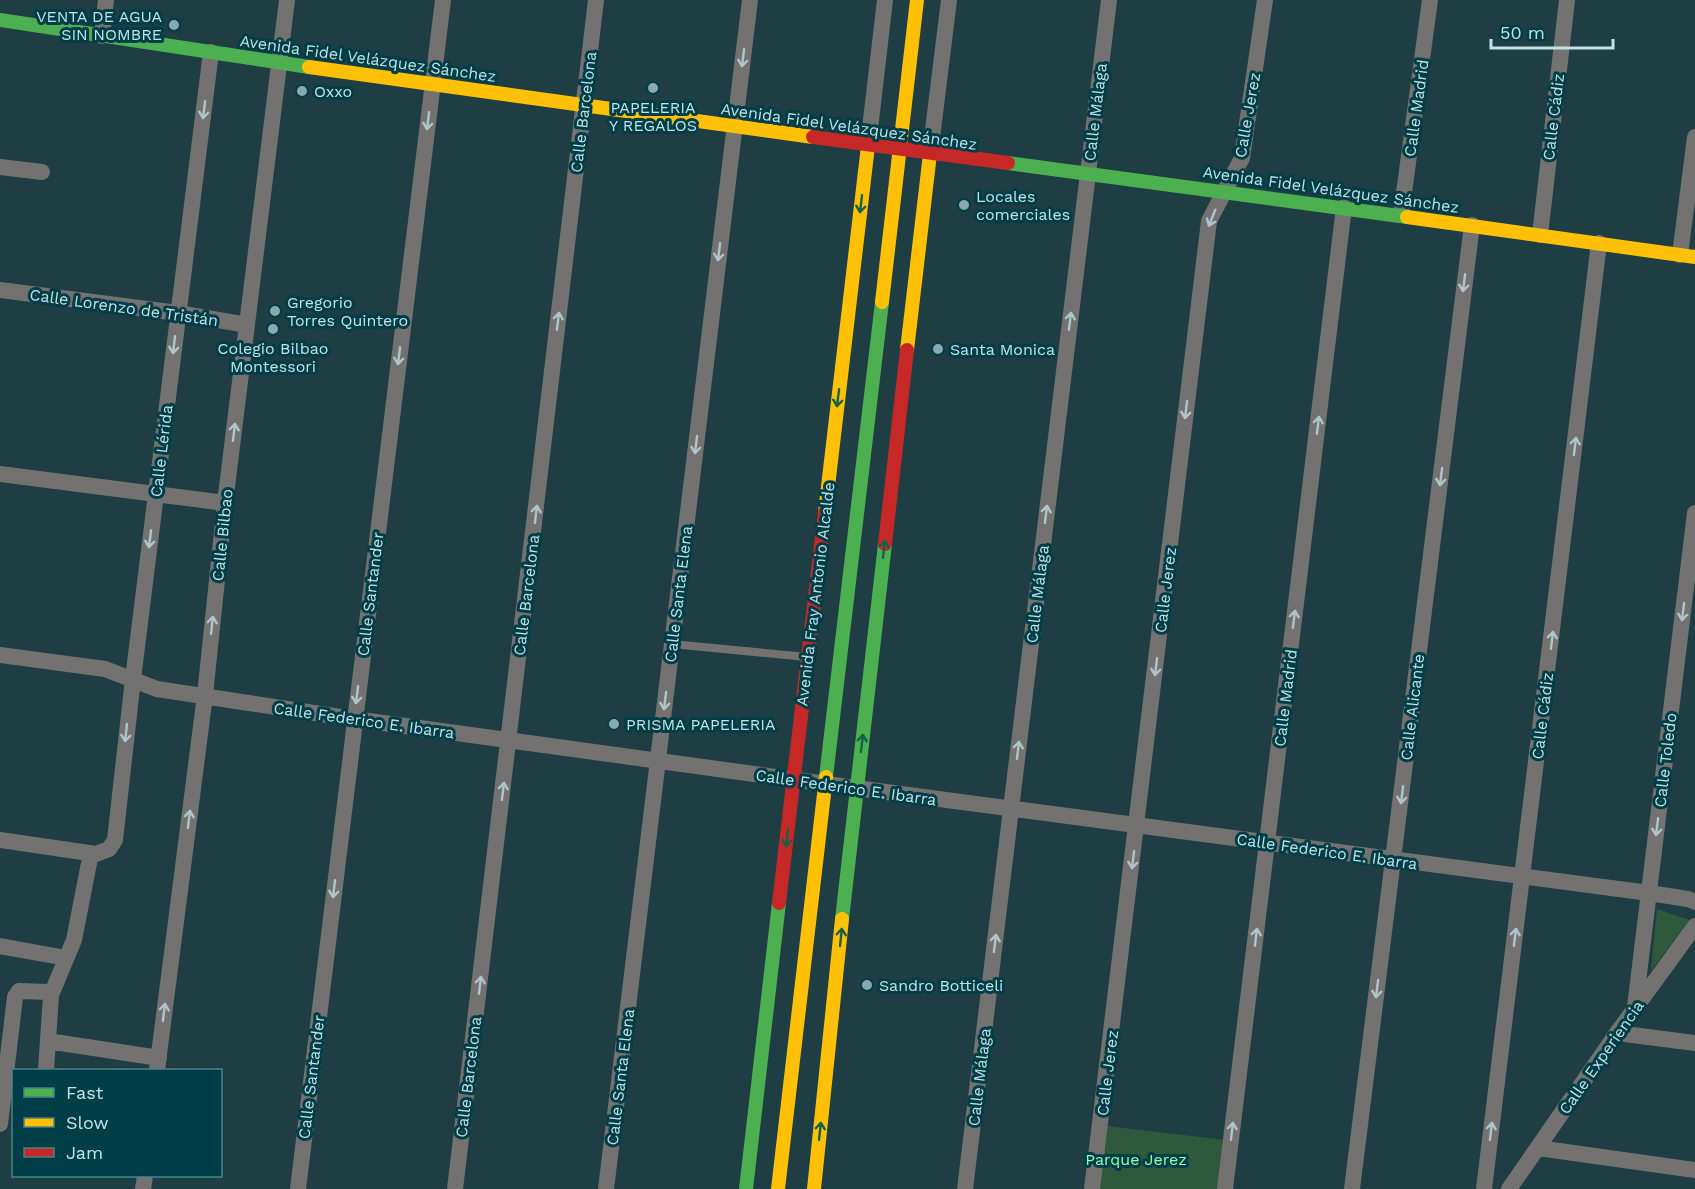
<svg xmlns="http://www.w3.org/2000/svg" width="1695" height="1189" viewBox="0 0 1695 1189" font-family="'Work Sans',sans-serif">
  <rect width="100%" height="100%" fill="#1e3e43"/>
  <path fill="#2e593d" d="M 1657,909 L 1689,920 L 1651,971 Z
    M 1107,1126 L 1226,1140 L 1219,1189 L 1098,1189 Z"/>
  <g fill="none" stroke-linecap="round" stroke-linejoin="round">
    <path stroke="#747171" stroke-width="8" d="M 682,645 L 807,657"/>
    <path stroke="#747171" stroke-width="16" d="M 102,36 L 106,0
      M 868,146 L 885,0
      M 930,154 L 949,0
      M 0,167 L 42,172
      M 1401,215 L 1430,0
      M 1540,235 L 1567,0
      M 1680,255 L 1695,137
      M 0,290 L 178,313 L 247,325
      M 0,474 L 225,503
      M 0,655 L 105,669 L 157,689 L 354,719 L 856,788 L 1649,893 L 1688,899 L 1695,902
      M 0,840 L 96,854 L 109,849 L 115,840 L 133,679 L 211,52
      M 0,946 L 66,958
      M 51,995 L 74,940 L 91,853
      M 1635,1007 L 1695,513
      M 1617,1033 L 1695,1043
      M 48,1041 L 159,1058
      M 157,1070 L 205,695 L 225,503 L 287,0
      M 0,1124 L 15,997 L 19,991 L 48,992 L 51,995 L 46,1070
      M 1538,1148 L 1695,1170
      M 143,1189 L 145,1176
      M 298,1189 L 443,0
      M 455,1189 L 596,0
      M 606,1189 L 750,0
      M 965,1189 L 1109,0
      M 1092,1189 L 1209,221 L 1242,158 L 1265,0
      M 1225,1189 L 1344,207
      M 1352,1189 L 1472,225
      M 1484,1189 L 1599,243
      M 1509,1189 L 1617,1033 L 1695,926"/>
    <path stroke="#4caf50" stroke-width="14" d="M 0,20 L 309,67
      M 1008,163 L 1407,217
      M 826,777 L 882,302
      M 842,919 L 885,544
      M 746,1189 L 779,903"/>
    <path stroke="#ffc107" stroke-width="14" d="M 309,67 L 813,137
      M 1407,217 L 1695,257
      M 882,302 L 917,0
      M 907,350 L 930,154
      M 825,512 L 868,146
      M 778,1189 L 826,777
      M 814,1189 L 842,919"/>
    <path stroke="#c62828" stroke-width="14" d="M 813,137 L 1008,163
      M 885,544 L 907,350
      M 779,903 L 825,512"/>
  </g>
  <defs><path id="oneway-shaft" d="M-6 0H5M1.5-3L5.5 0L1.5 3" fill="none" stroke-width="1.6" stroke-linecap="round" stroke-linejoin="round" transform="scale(1.5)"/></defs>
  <g stroke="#aec6cb">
    <use href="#oneway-shaft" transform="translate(743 58) rotate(97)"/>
    <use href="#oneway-shaft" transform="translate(204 110) rotate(97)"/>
    <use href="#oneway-shaft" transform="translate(428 121) rotate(97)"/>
    <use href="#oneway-shaft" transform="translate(1212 218) rotate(112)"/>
    <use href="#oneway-shaft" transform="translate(719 252) rotate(97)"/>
    <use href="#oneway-shaft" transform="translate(1464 283) rotate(97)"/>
    <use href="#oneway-shaft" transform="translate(558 321) rotate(-83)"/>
    <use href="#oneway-shaft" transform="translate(1070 321) rotate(-83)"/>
    <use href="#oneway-shaft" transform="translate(174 345) rotate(97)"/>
    <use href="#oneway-shaft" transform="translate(399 356) rotate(97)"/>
    <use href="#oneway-shaft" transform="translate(1186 410) rotate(97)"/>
    <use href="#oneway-shaft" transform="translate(1318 425) rotate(-83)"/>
    <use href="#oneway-shaft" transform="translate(234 432) rotate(-83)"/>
    <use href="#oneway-shaft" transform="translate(696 445) rotate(97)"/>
    <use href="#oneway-shaft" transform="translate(1575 446) rotate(-83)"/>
    <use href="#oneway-shaft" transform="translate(1441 477) rotate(97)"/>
    <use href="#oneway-shaft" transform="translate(536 514) rotate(-83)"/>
    <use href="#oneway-shaft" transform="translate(1046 514) rotate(-83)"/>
    <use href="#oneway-shaft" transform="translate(150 539) rotate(97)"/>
    <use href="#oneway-shaft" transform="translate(1683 612) rotate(97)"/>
    <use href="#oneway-shaft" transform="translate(1294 619) rotate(-83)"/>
    <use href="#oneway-shaft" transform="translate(212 625) rotate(-84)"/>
    <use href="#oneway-shaft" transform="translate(1552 640) rotate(-83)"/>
    <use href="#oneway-shaft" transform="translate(1156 667) rotate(97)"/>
    <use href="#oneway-shaft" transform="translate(357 695) rotate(97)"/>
    <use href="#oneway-shaft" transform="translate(665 701) rotate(97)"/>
    <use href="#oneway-shaft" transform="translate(126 733) rotate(96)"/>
    <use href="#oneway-shaft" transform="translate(1018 750) rotate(-83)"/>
    <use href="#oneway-shaft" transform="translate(503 791) rotate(-83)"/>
    <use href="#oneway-shaft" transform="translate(1402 795) rotate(97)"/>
    <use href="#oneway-shaft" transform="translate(189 819) rotate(-83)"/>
    <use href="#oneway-shaft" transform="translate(1657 827) rotate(97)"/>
    <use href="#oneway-shaft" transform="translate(1133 860) rotate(97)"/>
    <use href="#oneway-shaft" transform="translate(334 889) rotate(97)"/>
    <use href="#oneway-shaft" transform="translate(1256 937) rotate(-83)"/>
    <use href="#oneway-shaft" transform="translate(1515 937) rotate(-83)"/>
    <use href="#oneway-shaft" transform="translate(995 943) rotate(-83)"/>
    <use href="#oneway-shaft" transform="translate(480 985) rotate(-83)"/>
    <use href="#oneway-shaft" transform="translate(1377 989) rotate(97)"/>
    <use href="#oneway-shaft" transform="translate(164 1012) rotate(-83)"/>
    <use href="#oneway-shaft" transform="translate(1232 1131) rotate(-83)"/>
    <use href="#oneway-shaft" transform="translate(1491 1131) rotate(-83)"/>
  </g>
  <g stroke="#17604a">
    <use href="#oneway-shaft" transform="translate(861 204) rotate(97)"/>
    <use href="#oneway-shaft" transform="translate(838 398) rotate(97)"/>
    <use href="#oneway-shaft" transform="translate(884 549) rotate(-83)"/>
    <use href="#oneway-shaft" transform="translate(862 743) rotate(-83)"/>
    <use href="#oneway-shaft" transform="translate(787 838) rotate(97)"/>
    <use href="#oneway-shaft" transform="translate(841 937) rotate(-84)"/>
    <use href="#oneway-shaft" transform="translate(820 1131) rotate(-84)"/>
  </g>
  <g fill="#88a9af" stroke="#003e47" stroke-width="2">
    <circle cx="174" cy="25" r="6"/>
    <circle cx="653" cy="88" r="6"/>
    <circle cx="302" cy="91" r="6"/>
    <circle cx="964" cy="205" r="6"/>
    <circle cx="275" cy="311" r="6"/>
    <circle cx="273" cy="329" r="6"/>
    <circle cx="938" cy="349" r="6"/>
    <circle cx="614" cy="724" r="6"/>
    <circle cx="867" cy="985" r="6"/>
  </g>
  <g text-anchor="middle" stroke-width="6" stroke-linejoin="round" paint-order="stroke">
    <g font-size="16" fill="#c1e2e9" stroke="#003e47" text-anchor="start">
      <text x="162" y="22" text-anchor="end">VENTA DE AGUA<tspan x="162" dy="18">SIN NOMBRE</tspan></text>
      <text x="314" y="97">Oxxo</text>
      <text x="653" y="113" text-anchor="middle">PAPELERIA<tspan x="653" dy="18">Y REGALOS</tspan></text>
      <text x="976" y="202">Locales<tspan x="976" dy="18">comerciales</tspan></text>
      <text x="287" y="308">Gregorio<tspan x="287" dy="18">Torres Quintero</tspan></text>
      <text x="273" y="354" text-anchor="middle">Colegio Bilbao<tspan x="273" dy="18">Montessori</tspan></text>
      <text x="950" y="355">Santa Monica</text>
      <text x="626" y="730">PRISMA PAPELERIA</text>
      <text x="879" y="991">Sandro Botticeli</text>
    </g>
    <g font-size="16" fill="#c1e2e9" stroke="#003e47">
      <text transform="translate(368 58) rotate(8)" y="6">Avenida Fidel Velázquez Sánchez</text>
      <text transform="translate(1416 108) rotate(-82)" y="6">Calle Madrid</text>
      <text transform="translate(583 112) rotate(-83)" y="6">Calle Barcelona</text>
      <text transform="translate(1095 112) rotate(-83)" y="6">Calle Málaga</text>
      <text transform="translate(1247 115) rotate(-80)" y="6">Calle Jerez</text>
      <text transform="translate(1553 117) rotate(-83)" y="6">Calle Cádiz</text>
      <text transform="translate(849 126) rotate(8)" y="6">Avenida Fidel Velázquez Sánchez</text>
      <text transform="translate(1331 189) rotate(8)" y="6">Avenida Fidel Velázquez Sánchez</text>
      <text transform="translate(124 307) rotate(8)" y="6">Calle Lorenzo de Tristán</text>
      <text transform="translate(161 451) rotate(-83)" y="6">Calle Lérida</text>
      <text transform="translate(222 535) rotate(-84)" y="6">Calle Bilbao</text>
      <text transform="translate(1165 590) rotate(-83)" y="6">Calle Jerez</text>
      <text transform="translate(370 594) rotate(-83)" y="6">Calle Santander</text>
      <text transform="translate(678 594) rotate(-83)" y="6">Calle Santa Elena</text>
      <text transform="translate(815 594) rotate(-83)" y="6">Avenida Fray Antonio Alcalde</text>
      <text transform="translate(1037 594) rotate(-83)" y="6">Calle Málaga</text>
      <text transform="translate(526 595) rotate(-83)" y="6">Calle Barcelona</text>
      <text transform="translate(1285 698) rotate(-83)" y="6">Calle Madrid</text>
      <text transform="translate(1412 707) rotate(-83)" y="6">Calle Alicante</text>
      <text transform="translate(1542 716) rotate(-83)" y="6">Calle Cádiz</text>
      <text transform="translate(364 720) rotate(8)" y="6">Calle Federico E. Ibarra</text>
      <text transform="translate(1665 760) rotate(-83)" y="6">Calle Toledo</text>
      <text transform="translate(846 787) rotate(8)" y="6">Calle Federico E. Ibarra</text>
      <text transform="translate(1327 851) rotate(8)" y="6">Calle Federico E. Ibarra</text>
      <text transform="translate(1601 1057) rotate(-55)" y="6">Calle Experiencia</text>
      <text transform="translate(1107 1073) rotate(-83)" y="6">Calle Jerez</text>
      <text transform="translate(311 1077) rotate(-83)" y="6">Calle Santander</text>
      <text transform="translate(468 1077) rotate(-83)" y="6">Calle Barcelona</text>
      <text transform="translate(620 1077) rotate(-83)" y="6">Calle Santa Elena</text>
      <text transform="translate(979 1077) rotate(-83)" y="6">Calle Málaga</text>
    </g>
    <g font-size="16" fill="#92fead" stroke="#003e47">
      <text x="1136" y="1165">Parque Jerez</text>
    </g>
  </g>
  <rect x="12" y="1069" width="210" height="108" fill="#003e47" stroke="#4d8088" stroke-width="1.5"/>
  <rect x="24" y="1088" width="30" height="9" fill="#4caf50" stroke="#4d8088" stroke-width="1.5"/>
  <text x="66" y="1099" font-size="18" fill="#c1e2e9">Fast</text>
  <rect x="24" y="1118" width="30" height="9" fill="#ffc107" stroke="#4d8088" stroke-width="1.5"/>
  <text x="66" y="1129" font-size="18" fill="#c1e2e9">Slow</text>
  <rect x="24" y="1148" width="30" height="9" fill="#c62828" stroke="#4d8088" stroke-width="1.5"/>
  <text x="66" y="1159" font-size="18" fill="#c1e2e9">Jam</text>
  <path d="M1491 39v9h122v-9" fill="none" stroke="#c1e2e9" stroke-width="3"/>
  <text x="1500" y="39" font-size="18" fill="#c1e2e9" stroke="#003e47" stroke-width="4.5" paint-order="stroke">50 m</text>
</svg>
